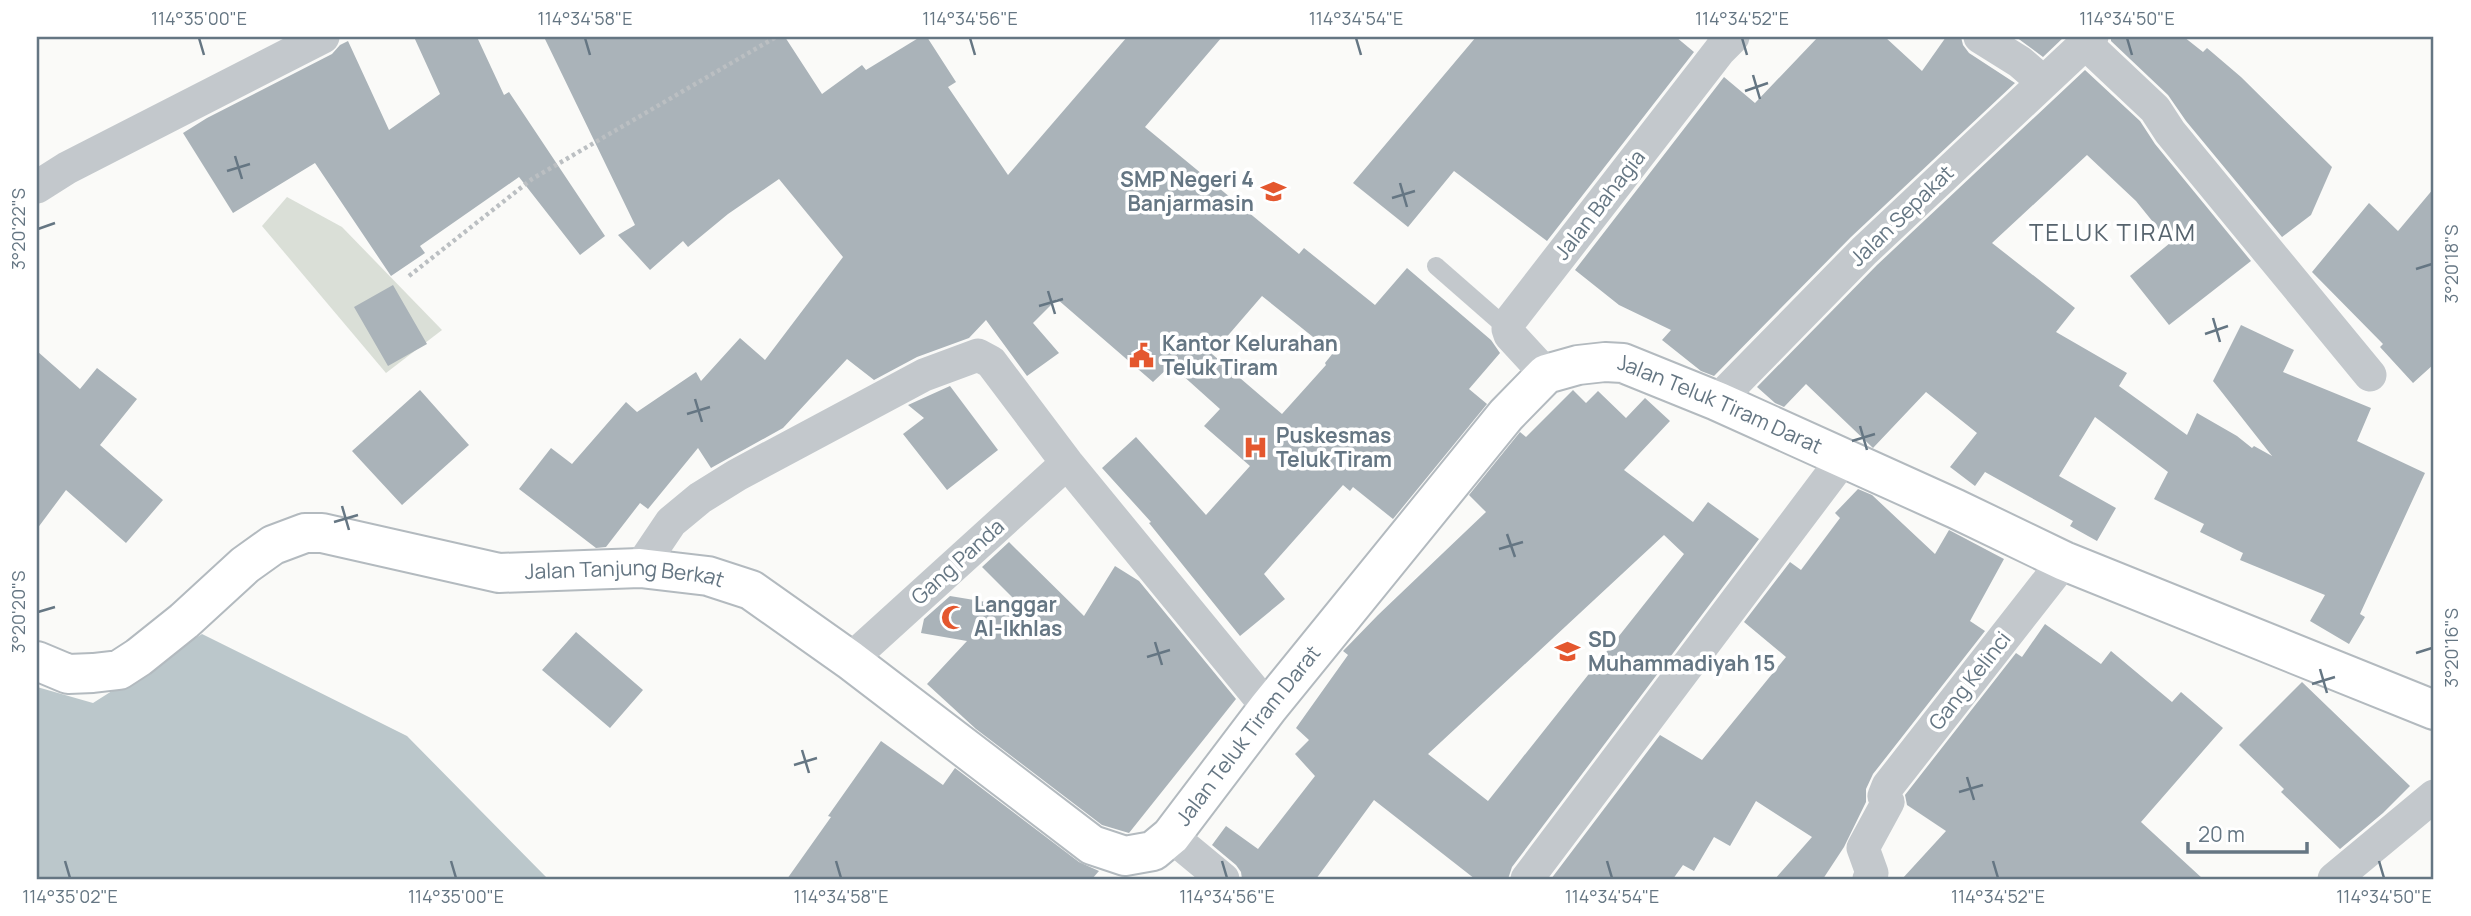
<svg xmlns="http://www.w3.org/2000/svg" width="2471" height="916" viewBox="0 0 2471 916" font-family="Manrope,sans-serif">
  <rect width="100%" height="100%" fill="#fafaf8"/>
  <path fill="#dadfd7" d="M 287,197 L 342,227 L 442,330 L 386,373 L 262,226 Z"/>
  <path fill="#bbc7cb" d="M 202,634 L 407,736 L 548,879 L 37,879 L 37,687 L 93,703 Z"/>
  <path fill="#aab3b9" fill-rule="evenodd" d="M 414,37 L 477,37 L 504,95 L 509,92 L 605,236 L 580,255 L 519,177 L 420,246 L 425,253 L 391,276 L 315,163 L 233,213 L 183,133 L 207,118 L 332,54 L 340,45 L 348,41 L 389,130 L 440,94 Z
    M 544,37 L 785,37 L 822,94 L 862,65 L 866,70 L 920,37 L 927,37 L 956,82 L 948,87 L 1008,175 L 1127,37 L 1222,37 L 1145,127 L 1299,254 L 1304,248 L 1375,305 L 1407,268 L 1491,340 L 1500,353 L 1469,389 L 1487,404 L 1393,519 L 1353,487 L 1350,491 L 1343,485 L 1264,574 L 1285,599 L 1240,636 L 1149,523 L 1151,522 L 1102,468 L 1136,437 L 1206,515 L 1250,466 L 1204,426 L 1220,409 L 1171,365 L 1153,382 L 1057,299 L 1033,323 L 1059,353 L 1027,376 L 986,320 L 969,338 L 917,357 L 874,380 L 847,359 L 783,428 L 711,468 L 698,448 L 648,509 L 640,503 L 606,547 L 596,548 L 519,489 L 551,448 L 572,464 L 626,402 L 637,412 L 696,372 L 701,381 L 740,338 L 765,360 L 843,257 L 779,179 L 728,214 L 688,247 L 683,241 L 650,270 L 618,235 L 635,225 ZM 1262,296 L 1333,353 L 1325,363 L 1326,365 L 1282,414 L 1212,354 Z
    M 1476,37 L 1676,37 L 1694,52 L 1547,241 L 1454,171 L 1408,227 L 1353,183 Z
    M 1818,37 L 1885,37 L 1922,71 L 1946,37 L 1961,37 L 1963,45 L 1969,53 L 2015,83 L 1851,237 L 1714,376 L 1701,371 L 1662,340 L 1671,330 L 1619,305 L 1575,270 L 1724,77 L 1755,103 Z
    M 2016,37 L 2064,37 L 2043,57 Z
    M 2111,37 L 2184,37 L 2203,52 L 2207,48 L 2241,77 L 2332,167 L 2311,215 L 2282,237 L 2186,121 L 2168,95 L 2111,41 Z
    M 2085,70 L 2140,121 L 2155,144 L 2251,261 L 2169,325 L 2130,276 L 2170,243 L 2136,201 L 2087,155 L 1992,243 L 2075,308 L 2056,332 L 2127,373 L 2119,386 L 2187,435 L 2197,413 L 2237,436 L 2252,448 L 2254,446 L 2272,456 L 2213,381 L 2241,325 L 2294,350 L 2283,372 L 2371,408 L 2357,441 L 2425,473 L 2360,614 L 2365,617 L 2349,644 L 2310,621 L 2325,595 L 2240,560 L 2243,553 L 2200,532 L 2204,524 L 2154,499 L 2168,472 L 2095,417 L 2059,476 L 2116,508 L 2097,541 L 2070,526 L 2073,521 L 1985,472 L 1975,486 L 1950,467 L 1977,433 L 1926,392 L 1873,448 L 1806,384 L 1784,407 L 1775,403 L 1757,387 L 1877,265 Z
    M 2434,188 L 2434,364 L 2413,383 L 2380,347 L 2383,344 L 2312,272 L 2369,203 L 2398,231 Z
    M 393,285 L 427,344 L 388,366 L 354,307 Z
    M 37,351 L 80,389 L 97,368 L 137,399 L 100,445 L 163,500 L 126,543 L 66,490 L 37,529 Z
    M 950,386 L 998,450 L 947,490 L 903,434 L 924,418 L 908,405 Z
    M 420,390 L 469,445 L 402,505 L 352,451 Z
    M 1573,390 L 1586,403 L 1598,391 L 1626,418 L 1645,398 L 1670,421 L 1624,470 L 1693,522 L 1708,502 L 1759,539 L 1512,867 L 1508,879 L 1475,879 L 1374,800 L 1316,879 L 1242,879 L 1241,872 L 1236,865 L 1212,845 L 1226,826 L 1258,849 L 1315,776 L 1295,754 L 1309,740 L 1296,728 L 1348,655 L 1343,651 L 1378,615 L 1486,512 L 1469,495 L 1520,432 L 1526,437 ZM 1664,535 L 1684,554 L 1488,801 L 1428,754 Z
    M 1858,489 L 1872,495 L 1935,554 L 1949,530 L 2004,559 L 1970,621 L 1985,631 L 1873,774 L 1866,789 L 1866,802 L 1844,847 L 1823,879 L 1775,879 L 1812,837 L 1756,801 L 1730,846 L 1714,837 L 1694,871 L 1683,865 L 1673,879 L 1551,879 L 1660,735 L 1702,760 L 1786,657 L 1744,622 L 1790,562 L 1801,570 L 1840,518 L 1835,513 Z
    M 1009,542 L 1084,616 L 1115,566 L 1139,581 L 1236,699 L 1129,833 L 1102,825 L 976,729 L 927,684 L 967,641 L 921,633 L 924,619 L 950,596 L 1023,608 L 982,567 Z
    M 2045,624 L 2101,664 L 2111,651 L 2172,702 L 2181,692 L 2223,728 L 2141,822 L 2203,879 L 1902,879 L 1946,831 L 1907,805 L 1905,795 L 2016,653 L 2022,657 Z
    M 576,632 L 643,690 L 610,728 L 542,670 Z
    M 2302,682 L 2410,786 L 2383,813 L 2340,849 L 2281,792 L 2284,789 L 2239,745 Z
    M 881,741 L 943,785 L 955,768 L 1079,862 L 1099,871 L 1092,879 L 787,879 L 831,817 L 828,816 Z"/>
  <g fill="none" stroke-linecap="round" stroke-linejoin="round">
    <defs>
      <g id="secondary">
        <path id="s1" d="M 37,661 L 68,674 L 93,673 L 119,670 L 139,657 L 184,621 L 245,565 L 273,545 L 305,533 L 322,533 L 499,573 L 640,568 L 708,576 L 751,590 L 850,660 L 1092,845 L 1125,856 L 1153,851 L 1171,836 L 1268,708 L 1506,415 L 1546,374 L 1578,365 L 1605,362 L 1623,363 L 1717,401 L 1956,509 L 2064,561 L 2434,710"/>
      </g>
    </defs>
    <use href="#secondary" stroke="#b3babf" stroke-width="42"/>
    <path stroke="#bbbfc2" stroke-width="4.5" stroke-dasharray="3.5 3.5" stroke-linecap="butt" d="M 409,276 L 532,179 L 776,37"/>
    <path stroke="#c3c8cc" stroke-width="18" d="M 1436,266 L 1508,329"/>
    <path stroke="#c3c8cc" stroke-width="33" d="M 1980,37 L 2020,62 L 2043,82
      M 2085,43 L 2155,109 L 2170,132 L 2370,375
      M 37,187 L 67,168 L 323,37
      M 1546,374 L 1510,335 L 1508,329 L 1510,321 L 1720,50 L 1733,37
      M 1717,401 L 1864,251 L 2092,37
      M 640,568 L 671,522 L 700,498 L 737,475 L 924,375 L 978,355 L 991,362 L 1067,463 L 1268,708
      M 850,660 L 1067,463
      M 1171,836 L 1223,879
      M 1527,879 L 1843,459
      M 1869,879 L 1872,873 L 1863,848 L 1888,802 L 1884,796 L 1888,786 L 2064,561
      M 2334,879 L 2434,796"/>
    <use href="#secondary" stroke="#fff" stroke-width="38"/>
  </g>
  <path fill="none" stroke="#657683" stroke-width="2.5" d="M 199,38 L 204,55M 585,38 L 590,55M 970,38 L 975,55M 1356,38 L 1361,55M 1742,38 L 1747,55M 2127,38 L 2132,55M 1753,75 L 1760,99M 1745,91 L 1768,83M 235,156 L 242,179M 227,171 L 250,164M 1400,183 L 1407,207M 1392,198 L 1415,191M 38,229 L 55,223M 2416,269 L 2432,264M 1048,291 L 1055,314M 1039,306 L 1063,299M 2213,318 L 2220,342M 2205,334 L 2228,326M 695,399 L 702,422M 687,414 L 710,407M 1860,426 L 1867,450M 1852,441 L 1875,434M 342,506 L 349,530M 334,522 L 358,515M 1507,534 L 1515,557M 1499,549 L 1523,542M 38,612 L 55,607M 1155,642 L 1162,665M 2416,653 L 2432,648M 1147,657 L 1170,650M 2320,669 L 2327,693M 2312,684 L 2335,677M 802,750 L 809,773M 794,765 L 817,758M 1967,777 L 1974,800M 1959,792 L 1983,785M 65,861 L 70,878M 451,861 L 456,878M 836,861 L 841,878M 1222,861 L 1227,878M 1607,861 L 1612,878M 1993,861 L 1998,878M 2379,861 L 2384,878"/>
  <defs>
    <symbol id="school-bare" viewBox="-9 -9 18 18"><path d="M0-5L7-2L0 1L-7-2ZM-4 1L0 2.5L4 1V4Q0 6-4 4Z" fill="#e4572e" stroke="#fff" stroke-width="2.5" paint-order="stroke"/></symbol>
    <symbol id="civic-bare" viewBox="-9 -9 18 18"><path d="M-.6-6.5H3V-4.5H.6V-3L4-1V1h2V6H-6V1h2V-1L-.6-3ZM-1.2 2.5V6h2.4V2.5Z" fill="#e4572e" stroke="#fff" stroke-width="2.5" paint-order="stroke"/></symbol>
    <symbol id="hospital-bare" viewBox="-9 -9 18 18"><path d="M-5-5h3v3.5h4V-5h3V5h-3V1.5h-4V5h-3Z" fill="#e4572e" stroke="#fff" stroke-width="2.5" paint-order="stroke"/></symbol>
    <symbol id="mosque-bare" viewBox="-9 -9 18 18"><path d="M3.5-4.9A6 6 0 1 0 3.5 4.9A5 5 0 1 1 3.5-4.9Z" fill="#e4572e" stroke="#fff" stroke-width="2.5" paint-order="stroke"/></symbol>
  </defs>
  <g fill-rule="evenodd">
    <use href="#school-bare" x="1256" y="174" width="35" height="35"/>
    <use href="#civic-bare" x="1124" y="338" width="35" height="35"/>
    <use href="#hospital-bare" x="1238" y="430" width="35" height="35"/>
    <use href="#mosque-bare" x="936" y="600" width="35" height="35"/>
    <use href="#school-bare" x="1550" y="634" width="35" height="35"/>
  </g>
  <g text-anchor="middle" stroke-width="7" stroke-linejoin="round" paint-order="stroke">
    <g font-size="21" font-weight="bold" fill="#657683" stroke="#fff" text-anchor="start">
      <text x="1254" y="187" text-anchor="end">SMP Negeri 4<tspan x="1254" dy="24">Banjarmasin</tspan></text>
      <text x="1162" y="351">Kantor Kelurahan<tspan x="1162" dy="24">Teluk Tiram</tspan></text>
      <text x="1276" y="443">Puskesmas<tspan x="1276" dy="24">Teluk Tiram</tspan></text>
      <text x="974" y="612">Langgar<tspan x="974" dy="24">Al-Ikhlas</tspan></text>
      <text x="1588" y="647">SD<tspan x="1588" dy="24">Muhammadiyah 15</tspan></text>
    </g>
    <g font-size="21" fill="#657683" stroke="#fff">
      <text transform="translate(1600 205) rotate(-52)" y="7">Jalan Bahagia</text>
      <text transform="translate(1902 216) rotate(-44)" y="7">Jalan Sepakat</text>
      <text dy="7" stroke="none"><textPath href="#s1" startOffset="2062">Jalan Teluk Tiram Darat</textPath></text>
      <text transform="translate(958 562) rotate(-42)" y="7">Gang Panda</text>
      <text dy="7" stroke="none"><textPath href="#s1" startOffset="642">Jalan Tanjung Berkat</textPath></text>
      <text transform="translate(1970 681) rotate(-52)" y="7">Gang Kelinci</text>
      <text dy="7" stroke="none"><textPath href="#s1" startOffset="1410">Jalan Teluk Tiram Darat</textPath></text>
    </g>
    <g font-size="24" letter-spacing="2" fill="#57646e" stroke="#fff">
      <text x="2113" y="241">TELUK TIRAM</text>
    </g>
  </g>
  <rect width="2471" height="916" fill="none" stroke="#ffffff" stroke-width="77"/>
  <path d="M2188 842v10h119v-10" fill="none" stroke="#657683" stroke-width="3.5"/>
  <text x="2198" y="842" font-size="21" fill="#657683" stroke="#ffffff" stroke-width="5" paint-order="stroke">20 m</text>
  <rect x="38" y="38" width="2394" height="840" fill="none" stroke="#657683" stroke-width="2.5"/>
  <g font-size="18" text-anchor="middle" fill="#657683">
    <text x="199" y="25">114°35'00"E</text>
    <text x="585" y="25">114°34'58"E</text>
    <text x="970" y="25">114°34'56"E</text>
    <text x="1356" y="25">114°34'54"E</text>
    <text x="1742" y="25">114°34'52"E</text>
    <text x="2127" y="25">114°34'50"E</text>
    <text transform="translate(19 229) rotate(-90)" y="6">3°20'22"S</text>
    <text transform="translate(2452 264) rotate(-90)" y="6">3°20'18"S</text>
    <text transform="translate(19 612) rotate(-90)" y="6">3°20'20"S</text>
    <text transform="translate(2452 648) rotate(-90)" y="6">3°20'16"S</text>
    <text x="70" y="903">114°35'02"E</text>
    <text x="456" y="903">114°35'00"E</text>
    <text x="841" y="903">114°34'58"E</text>
    <text x="1227" y="903">114°34'56"E</text>
    <text x="1612" y="903">114°34'54"E</text>
    <text x="1998" y="903">114°34'52"E</text>
    <text x="2384" y="903">114°34'50"E</text>
  </g>
</svg>
